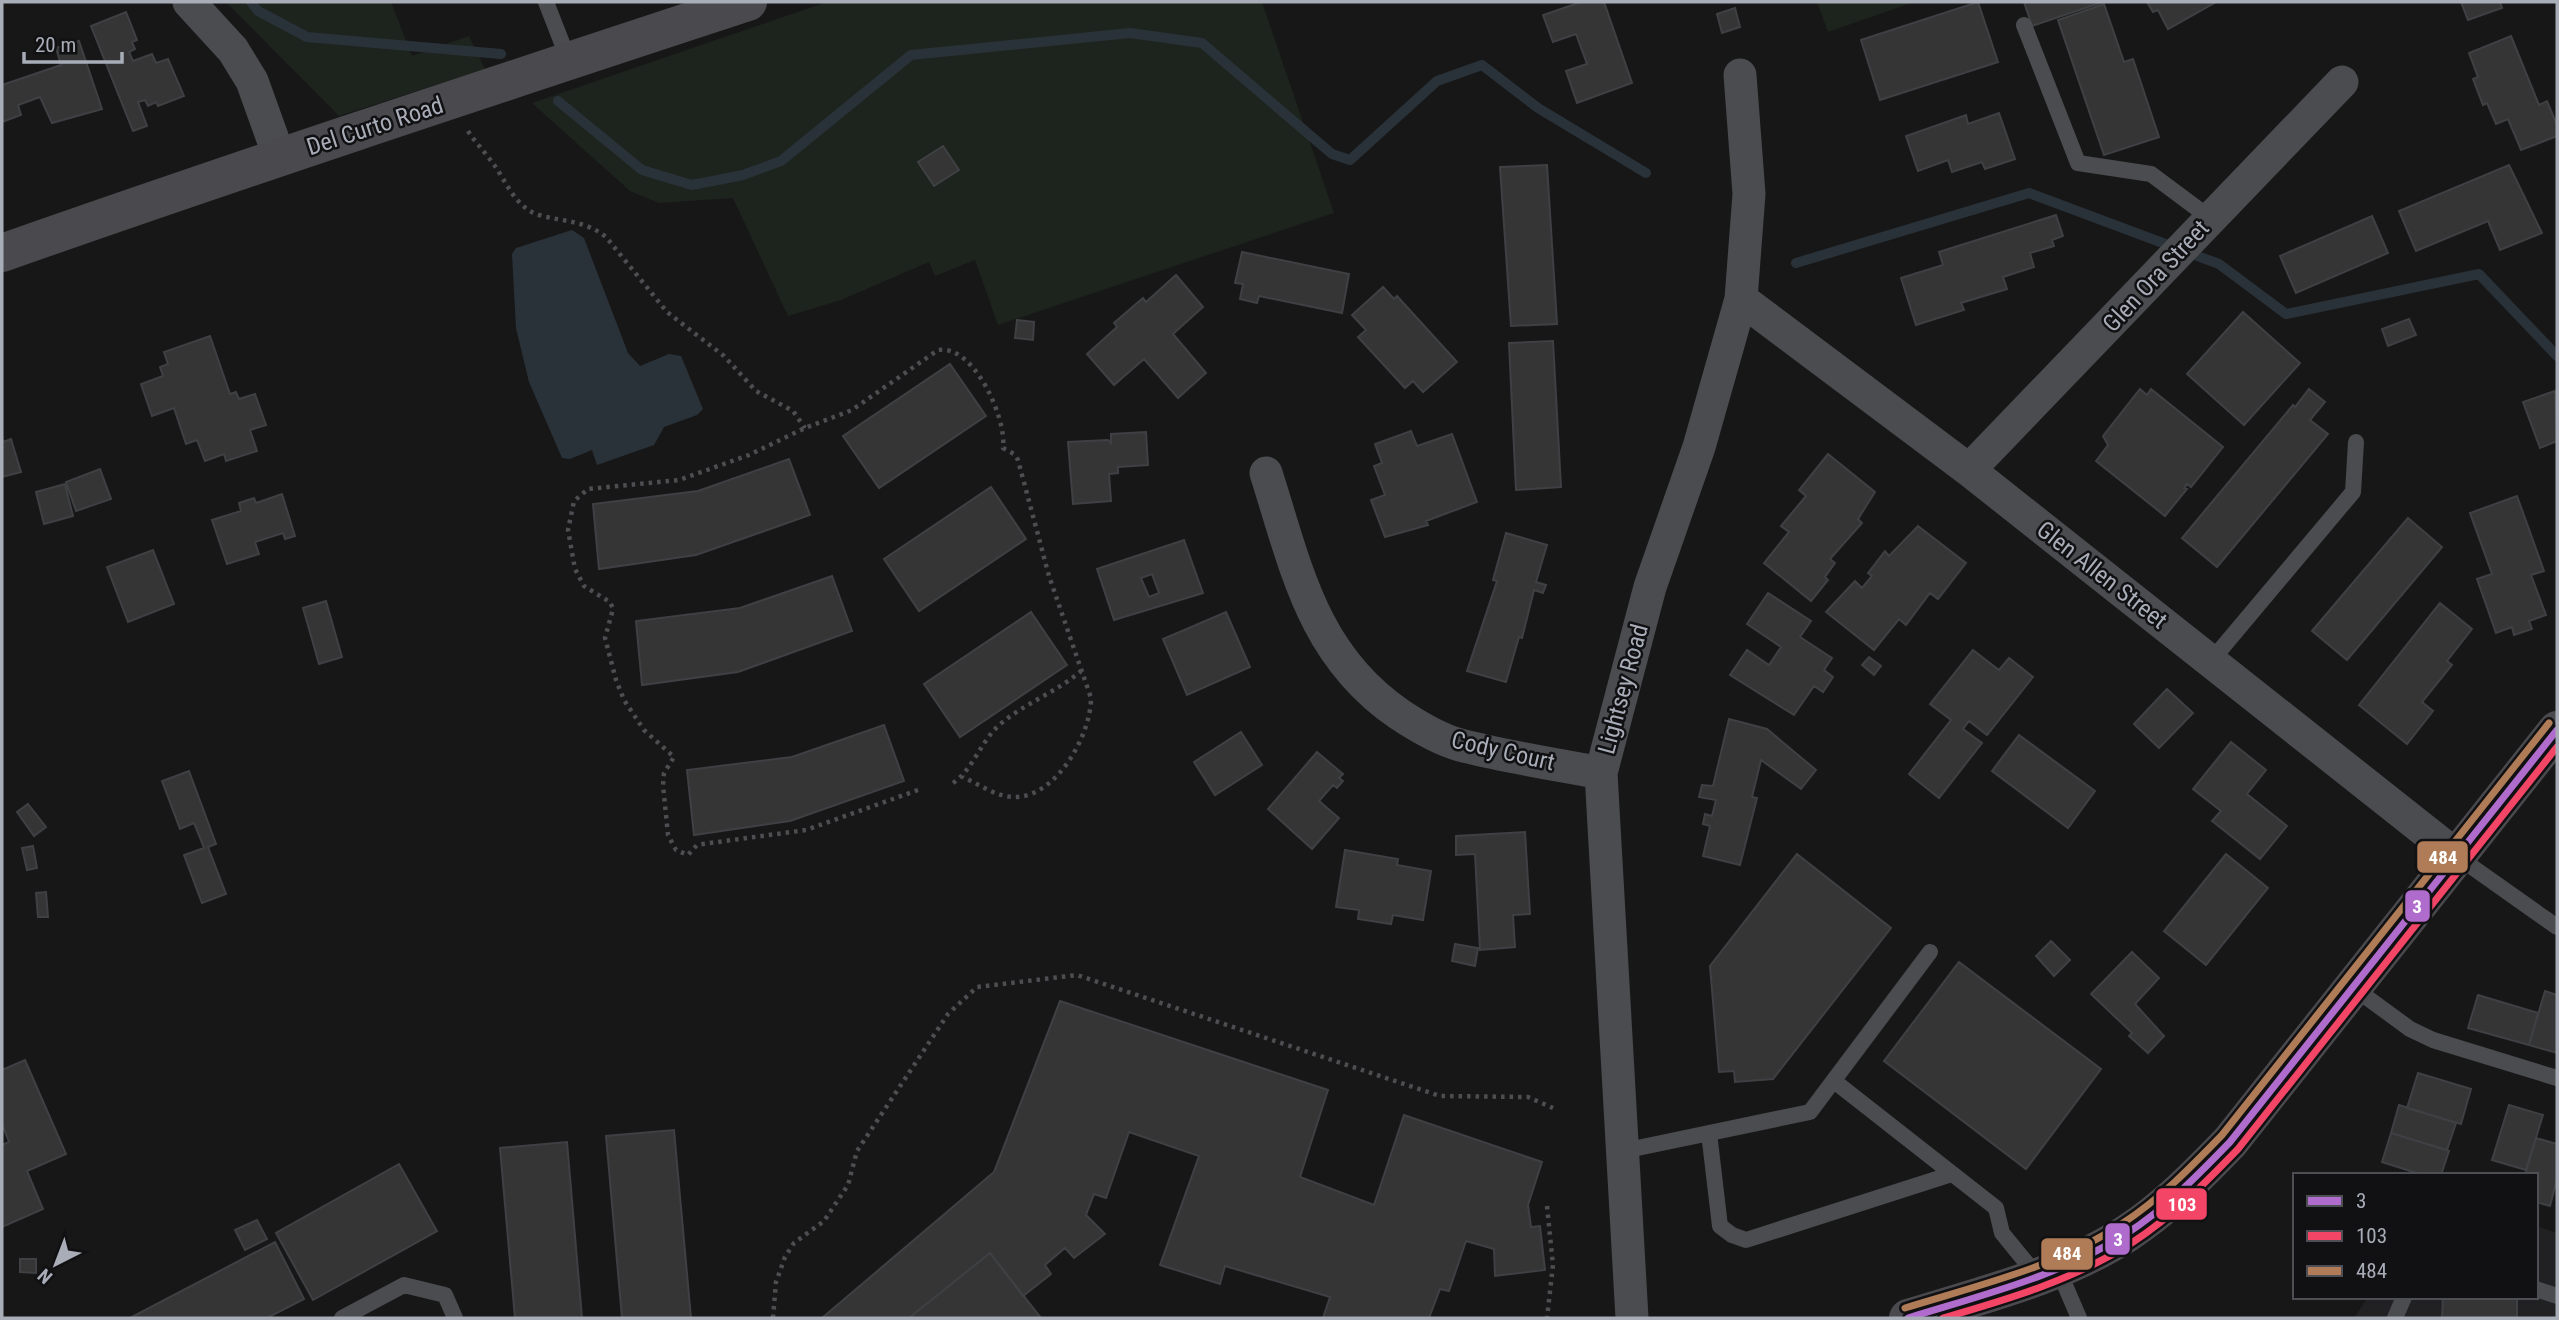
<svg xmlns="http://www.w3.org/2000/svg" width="2559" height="1320" viewBox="0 0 2559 1320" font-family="'Roboto Condensed',sans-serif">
  <rect width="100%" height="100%" fill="#171717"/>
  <path fill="#212123" d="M 2536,1226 L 2557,1233 L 2557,1318 L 2354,1318 L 2368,1297 L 2536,1297 Z"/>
  <path fill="#1d241e" d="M 226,2 L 391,2 L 412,56 L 469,36 L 485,69 L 339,116 Z
    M 827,2 L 1262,2 L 1334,213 L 998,325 L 975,260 L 935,276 L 929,262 L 841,300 L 788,316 L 733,198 L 659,203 L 630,191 L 532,103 Z
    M 1817,2 L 1914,2 L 1828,32 Z"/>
  <path fill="#2a3239" d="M 572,230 L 584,238 L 628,353 L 640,366 L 669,354 L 681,356 L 703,409 L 697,415 L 664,427 L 654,445 L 597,465 L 592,450 L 570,459 L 562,458 L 529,382 L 516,328 L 512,254 L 516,248 Z"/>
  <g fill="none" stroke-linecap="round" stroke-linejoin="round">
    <path stroke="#2a3239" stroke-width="10" d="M 251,2 L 258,11 L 307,37 L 501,54
      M 558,101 L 642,170 L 692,185 L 743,175 L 781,161 L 911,55 L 1130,33 L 1202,43 L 1332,154 L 1350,160 L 1437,81 L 1482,65 L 1538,108 L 1646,173
      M 1796,263 L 2029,193 L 2219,264 L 2286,314 L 2479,274 L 2557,356"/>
  </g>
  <path fill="#353536" stroke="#3f4043" stroke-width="2" fill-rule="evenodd" d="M 1581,2 L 1604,2 L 1632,83 L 1577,103 L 1566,71 L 1587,64 L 1576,34 L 1553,42 L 1543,15 Z
    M 1978,2 L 1998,62 L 1880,100 L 1861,40 Z
    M 2024,2 L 2103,2 L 2032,26 Z
    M 2147,2 L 2216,2 L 2168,29 L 2158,10 L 2153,12 Z
    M 2461,2 L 2500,2 L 2502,8 L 2468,20 Z
    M 2104,4 L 2124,62 L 2133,59 L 2159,137 L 2104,155 L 2058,20 Z
    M 1735,8 L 1740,27 L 1722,33 L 1717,14 Z
    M 126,12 L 137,40 L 132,42 L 135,49 L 129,52 L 133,61 L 152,54 L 156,63 L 168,59 L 184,96 L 158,106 L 156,102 L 148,106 L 145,100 L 138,102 L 147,126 L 133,131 L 91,26 Z
    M 2511,36 L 2539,105 L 2547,101 L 2557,125 L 2557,136 L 2521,150 L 2508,119 L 2496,124 L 2487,103 L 2483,105 L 2473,79 L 2478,77 L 2469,53 Z
    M 79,41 L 102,109 L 52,123 L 40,97 L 18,105 L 21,115 L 2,122 L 2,85 L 61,65 L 56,48 Z
    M 1999,113 L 2015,159 L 1985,169 L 1982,162 L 1952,172 L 1948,160 L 1918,171 L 1906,136 L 1966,115 L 1968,124 Z
    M 943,146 L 959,170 L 934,186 L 918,162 Z
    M 1547,165 L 1557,324 L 1511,326 L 1500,167 Z
    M 2509,165 L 2542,233 L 2500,250 L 2488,221 L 2416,251 L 2399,211 Z
    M 2056,215 L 2063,236 L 2052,240 L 2054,246 L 2030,253 L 2034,267 L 2003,277 L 2007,289 L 1961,303 L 1964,310 L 1916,325 L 1901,278 L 1943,265 L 1939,252 Z
    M 2372,216 L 2388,253 L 2296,293 L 2280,256 Z
    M 1242,252 L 1349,274 L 1342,313 L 1259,296 L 1257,303 L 1240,299 L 1243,284 L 1235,283 Z
    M 1176,275 L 1203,307 L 1173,334 L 1206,373 L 1178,398 L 1144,359 L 1114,385 L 1087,354 L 1117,327 L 1114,323 L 1143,298 L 1146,302 Z
    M 1383,287 L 1394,299 L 1397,296 L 1457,362 L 1423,392 L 1413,381 L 1405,388 L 1358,337 L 1366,330 L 1352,315 Z
    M 2243,312 L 2300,363 L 2244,425 L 2187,374 Z
    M 2409,319 L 2416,335 L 2388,346 L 2382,329 Z
    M 1017,320 L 1034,322 L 1033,340 L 1015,338 Z
    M 210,336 L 230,394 L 236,392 L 239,399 L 255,394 L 266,425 L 250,430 L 257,451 L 226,461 L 224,454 L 205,461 L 197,440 L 186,444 L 174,408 L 152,416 L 141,384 L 163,376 L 160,367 L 168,364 L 164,352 Z
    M 1553,341 L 1561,487 L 1516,490 L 1509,343 Z
    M 950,364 L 986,416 L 879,488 L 843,436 Z
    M 2140,389 L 2147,395 L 2151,389 L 2223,447 L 2191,487 L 2187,484 L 2184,488 L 2187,489 L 2165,516 L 2096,461 L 2108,445 L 2103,436 Z
    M 2309,389 L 2325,402 L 2310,420 L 2328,434 L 2217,567 L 2182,538 L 2293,405 L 2295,407 Z
    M 2555,391 L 2557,441 L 2540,448 L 2523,402 Z
    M 1411,431 L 1417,446 L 1452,434 L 1477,502 L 1426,521 L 1428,525 L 1385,537 L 1371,500 L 1385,495 L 1374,466 L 1382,463 L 1375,444 Z
    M 1146,432 L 1148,465 L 1118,467 L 1118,473 L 1109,474 L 1111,501 L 1073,504 L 1068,442 L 1108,440 L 1111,443 L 1111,434 Z
    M 2,436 L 3,442 L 11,439 L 21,472 L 2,477 Z
    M 1828,454 L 1875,492 L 1858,519 L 1862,523 L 1830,559 L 1835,563 L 1825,577 L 1828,580 L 1811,601 L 1764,563 L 1789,532 L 1781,526 L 1806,496 L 1799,490 Z
    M 789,459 L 810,515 L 696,555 L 599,569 L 593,504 L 698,491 Z
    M 100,469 L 111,499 L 76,511 L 66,482 Z
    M 65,484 L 73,516 L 44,524 L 36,492 Z
    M 991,487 L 1026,539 L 919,611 L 884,559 Z
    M 282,494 L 295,536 L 285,539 L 283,533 L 255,542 L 259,554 L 227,564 L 212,520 L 241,511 L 239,503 L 254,498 L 256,503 Z
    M 2517,496 L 2544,571 L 2531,575 L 2546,615 L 2529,621 L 2532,629 L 2514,635 L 2512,627 L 2496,633 L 2477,579 L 2492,574 L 2470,513 Z
    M 2408,518 L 2442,547 L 2347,660 L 2312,631 Z
    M 1918,526 L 1966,563 L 1938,599 L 1930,593 L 1906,625 L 1899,619 L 1874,650 L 1826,612 L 1855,581 L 1862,588 L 1872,576 L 1868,573 L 1885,551 L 1889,556 Z
    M 1506,533 L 1547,545 L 1536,582 L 1546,585 L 1543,593 L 1534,590 L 1522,638 L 1519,637 L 1506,682 L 1467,671 L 1497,581 L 1493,580 Z
    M 1184,540 L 1203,593 L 1114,620 L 1097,569 ZM 1152,574 L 1159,593 L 1149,597 L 1141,578 Z
    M 153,550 L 174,604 L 128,622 L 107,567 Z
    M 832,576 L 852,631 L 738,672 L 642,685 L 636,621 L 740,608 Z
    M 1768,593 L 1811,621 L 1800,637 L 1832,658 L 1824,670 L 1833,677 L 1823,692 L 1814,686 L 1794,715 L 1730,675 L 1747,650 L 1769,665 L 1781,647 L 1747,624 Z
    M 326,601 L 342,657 L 319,664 L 303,608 Z
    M 2440,603 L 2472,629 L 2447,661 L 2452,665 L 2422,702 L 2433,711 L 2407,744 L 2359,705 Z
    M 1031,612 L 1067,665 L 960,737 L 924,684 Z
    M 1226,612 L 1250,667 L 1187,695 L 1163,639 Z
    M 1973,650 L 1999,670 L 2009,658 L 2033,677 L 1987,735 L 1969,721 L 1963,729 L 1982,743 L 1939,798 L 1909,774 L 1951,720 L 1930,704 Z
    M 1869,657 L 1881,666 L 1874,675 L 1862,665 Z
    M 2167,689 L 2193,713 L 2159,748 L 2134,724 Z
    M 1729,719 L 1767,729 L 1816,770 L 1801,789 L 1761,760 L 1752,797 L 1757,798 L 1740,865 L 1703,856 L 1710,826 L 1703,824 L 1705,814 L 1712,816 L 1716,800 L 1699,797 L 1702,785 L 1713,786 Z
    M 884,725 L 904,781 L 790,821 L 694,835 L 687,770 L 792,757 Z
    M 1241,732 L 1262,765 L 1215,795 L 1194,762 Z
    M 2019,735 L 2095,791 L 2068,828 L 1992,771 Z
    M 2231,742 L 2266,770 L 2247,794 L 2287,826 L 2260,859 L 2212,821 L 2221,811 L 2193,789 Z
    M 1317,752 L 1343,774 L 1339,778 L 1343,781 L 1337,788 L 1333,785 L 1319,801 L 1339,818 L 1312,849 L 1268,809 Z
    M 189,771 L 216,844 L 208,847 L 226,894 L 202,903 L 184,855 L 204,848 L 194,823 L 180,829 L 162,781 Z
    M 28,804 L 46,827 L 34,836 L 17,812 Z
    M 1525,832 L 1530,914 L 1513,915 L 1515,947 L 1480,950 L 1475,854 L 1456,855 L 1456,836 Z
    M 33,846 L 37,868 L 27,870 L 22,848 Z
    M 1345,850 L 1398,859 L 1397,865 L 1431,871 L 1423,920 L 1393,915 L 1391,924 L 1358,919 L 1359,910 L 1336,907 Z
    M 1797,854 L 1891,928 L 1773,1079 L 1735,1082 L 1734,1071 L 1719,1072 L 1710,966 Z
    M 2226,854 L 2268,888 L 2206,965 L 2164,931 Z
    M 46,892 L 48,917 L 38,917 L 36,893 Z
    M 2051,941 L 2070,960 L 2054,976 L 2036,956 Z
    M 1455,944 L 1478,948 L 1475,966 L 1452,961 Z
    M 2132,952 L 2159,978 L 2135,1004 L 2164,1036 L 2148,1053 L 2129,1036 L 2132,1033 L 2091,994 Z
    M 1959,962 L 2101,1069 L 2026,1169 L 1884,1061 Z
    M 2545,991 L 2557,995 L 2557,1053 L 2529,1045 Z
    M 2478,995 L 2538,1013 L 2529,1045 L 2468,1028 Z
    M 1060,1001 L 1328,1090 L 1300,1177 L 1374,1205 L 1404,1115 L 1542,1162 L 1528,1205 L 1531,1227 L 1540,1226 L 1545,1270 L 1495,1276 L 1494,1249 L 1466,1241 L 1449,1291 L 1440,1289 L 1429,1318 L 1323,1318 L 1330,1297 L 1225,1266 L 1220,1284 L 1160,1265 L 1199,1156 L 1129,1132 L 1106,1198 L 1094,1194 L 1086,1215 L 1105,1234 L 1074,1258 L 1065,1248 L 1045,1265 L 1051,1274 L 1023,1296 L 990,1253 L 909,1318 L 822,1318 L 994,1172 Z
    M 25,1060 L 66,1154 L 27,1171 L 43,1209 L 2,1227 L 2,1145 L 9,1142 L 2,1124 L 2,1070 Z
    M 2418,1073 L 2471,1089 L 2461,1124 L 2407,1108 Z
    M 2399,1105 L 2456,1123 L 2447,1150 L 2391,1133 Z
    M 2509,1105 L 2543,1115 L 2526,1170 L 2492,1160 Z
    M 674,1130 L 691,1318 L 622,1318 L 606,1136 Z
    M 2391,1133 L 2449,1151 L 2441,1175 L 2423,1175 L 2382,1162 Z
    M 2536,1138 L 2557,1144 L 2557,1179 L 2550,1206 L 2536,1202 L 2536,1175 L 2525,1175 Z
    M 567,1142 L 582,1318 L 515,1318 L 500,1148 Z
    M 399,1164 L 437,1231 L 313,1300 L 276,1233 Z
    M 257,1220 L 267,1239 L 245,1250 L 235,1230 Z
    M 275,1242 L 304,1299 L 267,1318 L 130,1318 Z
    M 990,1253 L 1041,1318 L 909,1318 Z
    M 20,1259 L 36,1259 L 36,1273 L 20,1272 Z
    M 2443,1297 L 2517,1297 L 2517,1318 L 2442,1318 Z"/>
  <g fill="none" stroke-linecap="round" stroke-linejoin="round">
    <path stroke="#4d4e52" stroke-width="4.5" stroke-dasharray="3.5 5" stroke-linecap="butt" d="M 468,131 C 475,142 484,151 492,162 C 506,180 514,207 539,215 C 563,222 585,220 606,237 L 667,312 L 724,356 L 756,391 L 793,411 L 805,428
      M 953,783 C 975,768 981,738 1004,721 C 1028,702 1058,691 1081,671
      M 918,790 L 806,830 L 703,844 L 697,845 L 688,855 L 676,850 L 668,835 L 663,785 L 664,773 L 674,757 L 644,730 L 624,700 L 616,680 L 605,638 L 613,609 L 610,602 L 584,586 L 575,569 L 568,530 L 574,501 L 588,489 L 679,480 L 749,455 L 805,428 L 852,410 L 938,350 C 974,344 1007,419 1003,448 L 1014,454 L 1018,460 L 1049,576 L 1091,698 C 1091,735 1056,798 1014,797 C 997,797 978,784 963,777
      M 1547,1206 L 1553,1265 L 1547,1318
      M 773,1318 L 776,1282 L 785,1257 L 794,1243 L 824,1221 L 848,1185 L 857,1151 L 948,1014 L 977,987 L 1077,975 L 1440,1096 L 1528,1097 L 1553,1108"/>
    <path stroke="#4b4c50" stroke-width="16" d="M 546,2 L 569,61
      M 2024,25 L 2078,163 L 2151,174 L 2210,218
      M 2211,661 L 2353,492 L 2356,442
      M 2458,857 L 2557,927
      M 2354,988 L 2410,1029 L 2433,1040 L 2557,1078
      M 1834,1081 L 1996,1208 L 2002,1233 L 2038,1277
      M 1709,1133 L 1720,1226 L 1732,1235 L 1746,1240 L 1952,1174
      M 1623,1151 L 1810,1112 L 1930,952
      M 2058,1269 L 2079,1318
      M 2536,1289 L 2557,1296
      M 342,1318 L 404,1285 L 445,1295 L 455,1318
      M 2395,1318 L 2404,1297"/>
    <path stroke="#4b4c50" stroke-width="33" d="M 189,2 L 233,50 L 252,81 L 279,156
      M 1741,299 L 1969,470 L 2458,857
      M 1969,470 L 2342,82
      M 1266,473 C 1296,567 1312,654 1399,714 C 1417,726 1438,739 1460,745 C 1506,757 1554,764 1601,773
      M 1632,1318 L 1601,773 L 1650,587 L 1699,447 L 1741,299 L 1749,194 L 1740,75"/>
    <path stroke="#4a4a4e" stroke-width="38" d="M 2,253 C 249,166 499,84 748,2
      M 1908,1318 C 1982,1295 2061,1276 2126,1234 C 2166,1208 2198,1175 2230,1142 L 2557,730"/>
    <defs>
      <path id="bus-1" d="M 1908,1318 C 1982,1295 2060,1276 2126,1234 C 2165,1209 2198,1175 2230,1142 L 2557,730"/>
      <path id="bus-2" d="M 1943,1318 C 2009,1299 2076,1279 2133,1242 C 2173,1216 2206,1182 2238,1149 L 2557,747"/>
      <path id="bus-3" d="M 1905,1308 C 1979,1285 2058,1267 2123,1223 C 2160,1199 2191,1167 2222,1135 L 2549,723"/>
    </defs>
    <use href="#bus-1" stroke="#111113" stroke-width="12"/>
    <use href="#bus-2" stroke="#111113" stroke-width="12"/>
    <use href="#bus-3" stroke="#111113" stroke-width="12"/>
    <use href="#bus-1" stroke="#b06ccc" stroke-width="7"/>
    <use href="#bus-2" stroke="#f34667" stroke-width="7"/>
    <use href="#bus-3" stroke="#b07c57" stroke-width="7"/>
  </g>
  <g text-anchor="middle" stroke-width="5" stroke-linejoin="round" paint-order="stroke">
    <g font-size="24" fill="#a8adb8" stroke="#111113">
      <text transform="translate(375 126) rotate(-18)" y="8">Del Curto Road</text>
      <text transform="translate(2156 276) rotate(-47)" y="8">Glen Ora Street</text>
      <text transform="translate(2102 575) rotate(38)" y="8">Glen Allen Street</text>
      <text transform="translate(1623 689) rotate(-75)" y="8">Lightsey Road</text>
      <text transform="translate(1503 751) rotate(13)" y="8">Cody Court</text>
    </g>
  </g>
  <g stroke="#111113" stroke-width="2.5">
    <rect x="2416" y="840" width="53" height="34" rx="7" fill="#b07c57"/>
    <rect x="2404" y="889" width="27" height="34" rx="7" fill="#b06ccc"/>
    <rect x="2155" y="1187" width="53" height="34" rx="7" fill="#f34667"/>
    <rect x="2104" y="1222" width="27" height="34" rx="7" fill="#b06ccc"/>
    <rect x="2040" y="1237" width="54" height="34" rx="7" fill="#b07c57"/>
  </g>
  <g font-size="19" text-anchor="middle" font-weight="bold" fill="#fff">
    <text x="2443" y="864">484</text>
    <text x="2417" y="913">3</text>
    <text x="2182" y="1211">103</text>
    <text x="2118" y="1246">3</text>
    <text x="2067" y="1260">484</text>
  </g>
  <rect width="2559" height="1320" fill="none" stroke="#a8adb8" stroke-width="7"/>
  <rect x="2293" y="1173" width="245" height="126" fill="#111113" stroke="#4d4f55" stroke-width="2"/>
  <rect x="2307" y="1196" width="35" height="10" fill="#b06ccc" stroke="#4d4f55" stroke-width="2"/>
  <text x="2356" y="1208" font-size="21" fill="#a8adb8">3</text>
  <rect x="2307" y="1231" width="35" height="10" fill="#f34667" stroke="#4d4f55" stroke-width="2"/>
  <text x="2356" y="1243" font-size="21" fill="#a8adb8">103</text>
  <rect x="2307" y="1266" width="35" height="10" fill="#b07c57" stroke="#4d4f55" stroke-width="2"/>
  <text x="2356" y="1278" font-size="21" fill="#a8adb8">484</text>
  <g transform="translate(56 1264) rotate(222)" stroke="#111113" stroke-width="5" paint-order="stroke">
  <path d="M0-5L12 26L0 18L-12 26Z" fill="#a8adb8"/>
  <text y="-10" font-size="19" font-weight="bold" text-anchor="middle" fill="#a8adb8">N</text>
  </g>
  <path d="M24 52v10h98v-10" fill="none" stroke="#a8adb8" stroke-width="3.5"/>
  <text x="35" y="52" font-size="21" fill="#a8adb8" stroke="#111113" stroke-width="5" paint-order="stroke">20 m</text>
</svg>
